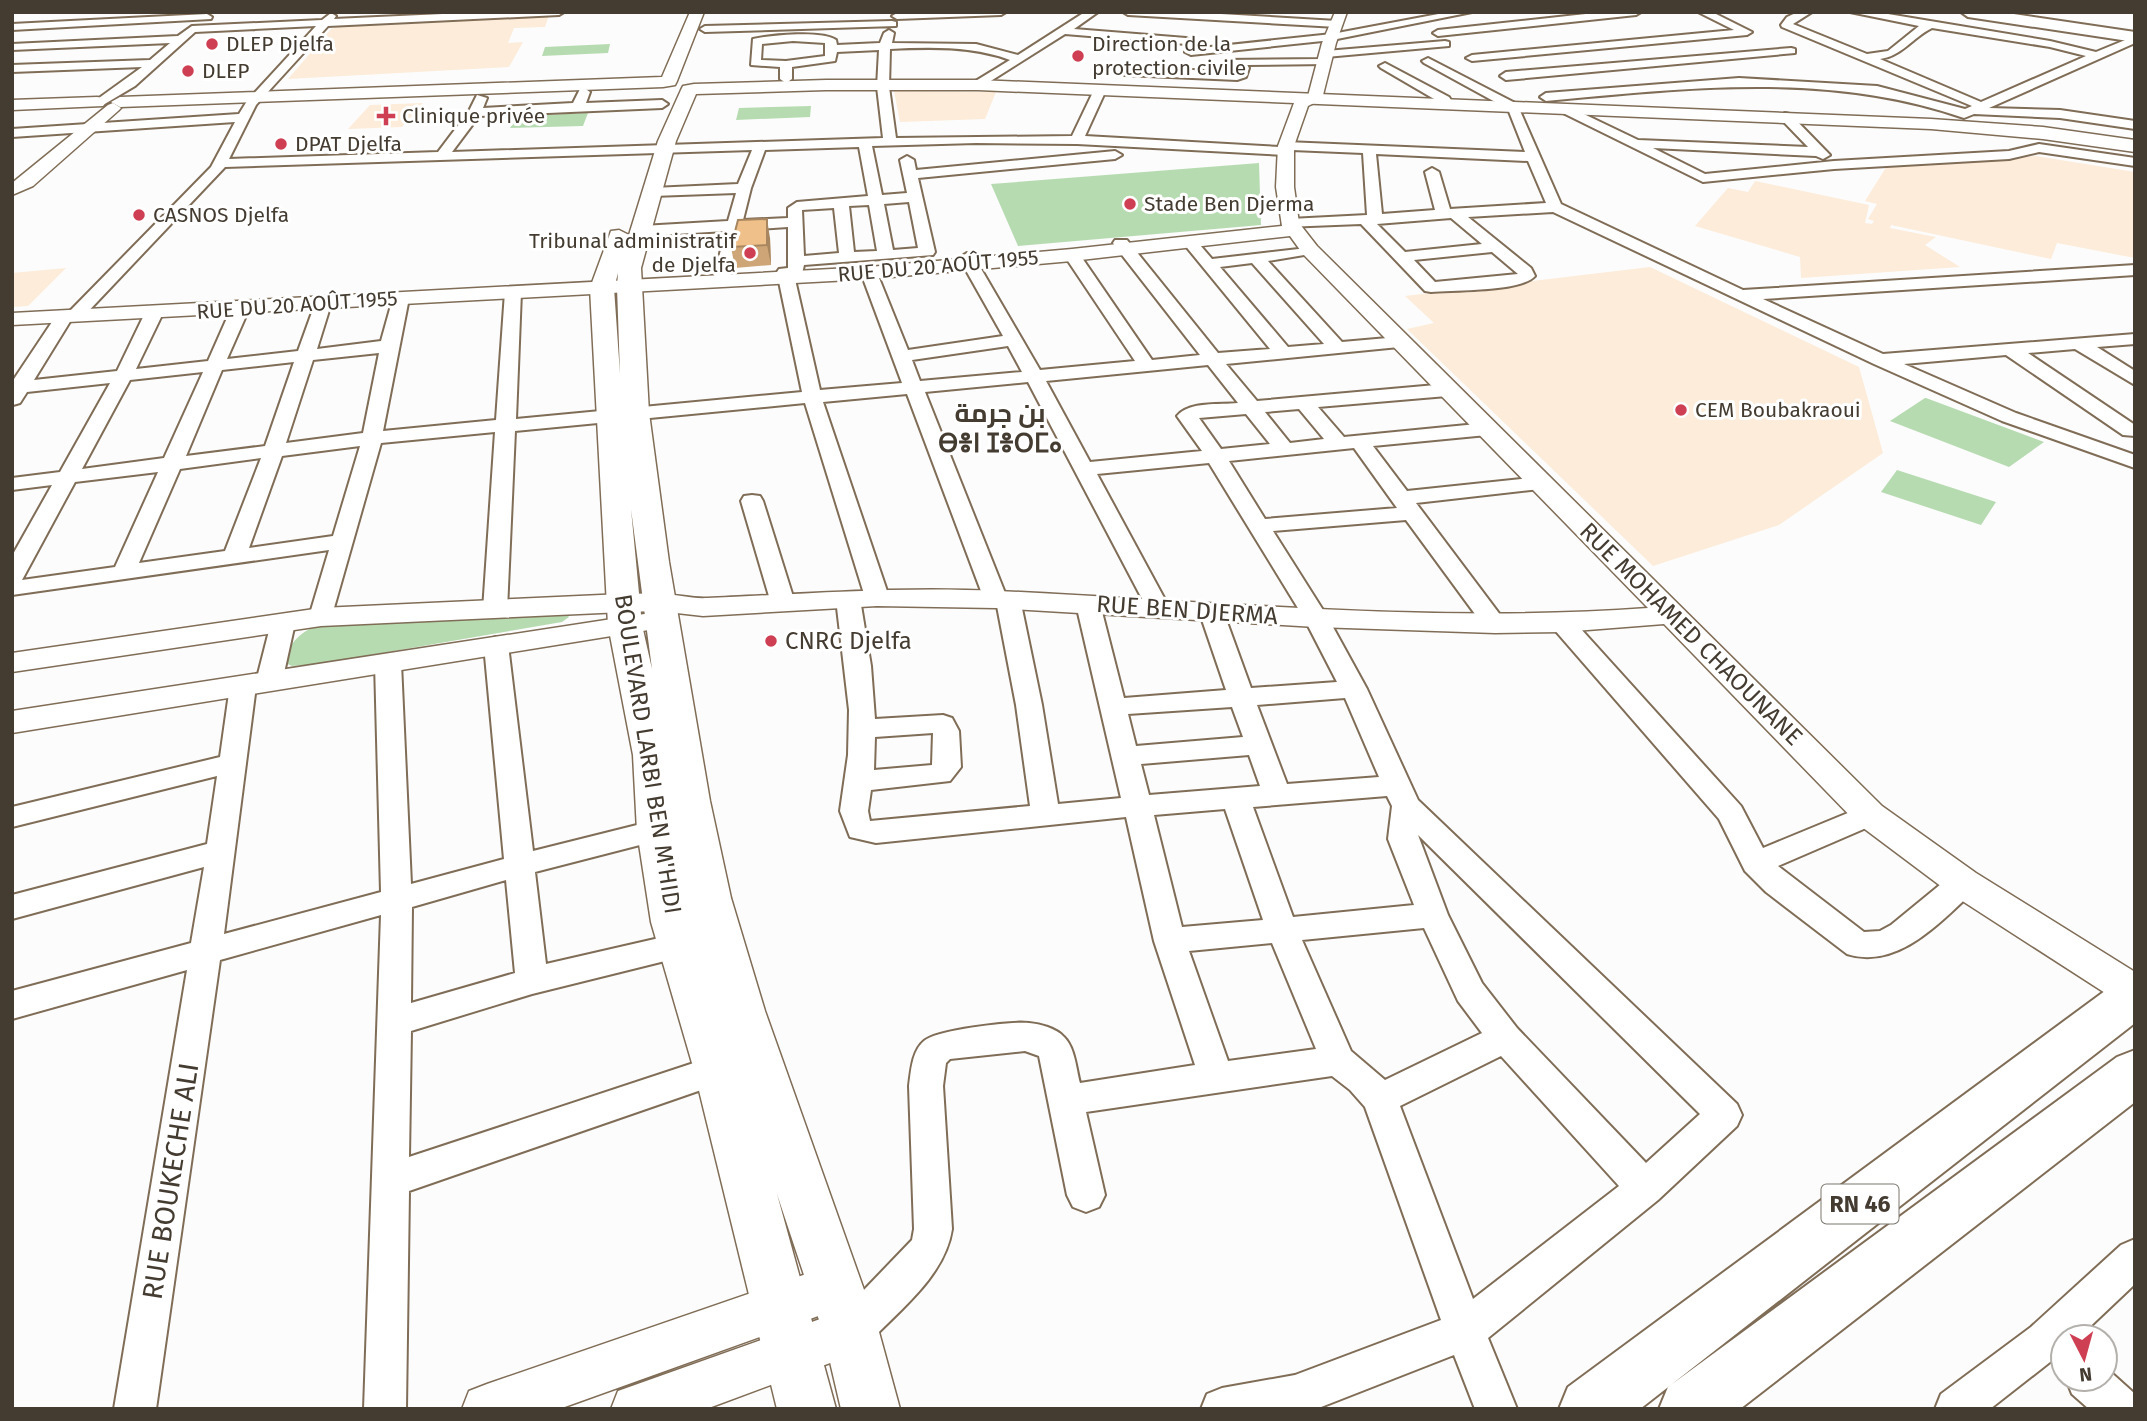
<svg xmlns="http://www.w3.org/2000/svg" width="2147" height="1421" viewBox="0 0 2147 1421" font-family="'Fira Sans',Cairo,'Noto Sans Tifinagh',sans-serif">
  <rect width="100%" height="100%" fill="#fcfcfc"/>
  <path fill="#fcecd9" d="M 549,15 L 545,27 L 514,28 L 508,43 L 523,42 L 509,67 L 288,79 L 331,29 L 345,25 Z
    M 894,91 L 996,92 L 985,119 L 900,122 Z
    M 423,103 L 402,127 L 348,129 L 370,105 Z
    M 2036,156 L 2135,172 L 2135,258 L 2057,243 L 2051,259 L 1891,225 L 1890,228 L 1936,237 L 1925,245 L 1960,267 L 1801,278 L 1800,257 L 1695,226 L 1728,188 L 1748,192 L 1755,181 L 1869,205 L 1865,223 L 1872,224 L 1874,221 L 1868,219 L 1877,204 L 1865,201 L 1887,166 Z
    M 1650,267 L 1859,367 L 1883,453 L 1779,525 L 1653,566 L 1407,329 L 1434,323 L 1405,296 Z
    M 66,268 L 28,306 L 12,307 L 12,273 Z"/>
  <path fill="#b7dbb1" d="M 610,44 L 608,53 L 542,56 L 545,47 Z
    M 811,106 L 810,117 L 736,120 L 739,108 Z
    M 588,113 L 583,126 L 510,128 L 518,116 Z
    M 1259,163 L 1261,225 L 1018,246 L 991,184 Z
    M 1925,398 L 1926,398 L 2044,442 L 2009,467 L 1890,421 Z
    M 1897,470 L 1996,502 L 1981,525 L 1881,492 Z
    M 566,613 L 569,617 L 562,622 L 318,664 L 292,666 L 283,662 C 291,642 300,630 322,625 Z"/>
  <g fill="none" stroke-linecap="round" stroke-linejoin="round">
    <defs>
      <path id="minor" d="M 486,12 L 564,12 L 559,15 L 328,26 L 256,105 L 229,159 L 438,152 L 469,111 L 477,95 L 487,98 L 483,108 L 573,103 L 580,89 L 584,88 L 590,92 L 586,103 L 662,100 L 668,104 L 662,108 L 479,116 L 452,152 L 883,138 L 877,87 L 879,50 L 837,52 L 835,61 L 792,67 L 792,79 L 786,83 L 780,79 L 780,67 L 751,65 L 753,39 C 771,35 822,30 836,40 L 837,45 L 880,43 L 884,33 L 889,30 L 894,33 L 892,43 L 976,44 L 1018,55 L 1085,12 L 1098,12 L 1074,29 L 1186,38 L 1192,41 L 1186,44 L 1065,34 L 978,89 L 972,85 L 974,82 L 1010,60 C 972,46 931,47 890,49 L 889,87 L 896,138 L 1072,136 L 1094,90 L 1100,86 L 1106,90 L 1085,136 L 1280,147 L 1286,142 L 1525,152 L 1508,109 L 1424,63 L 1422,61 L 1428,58 L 1517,104 L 1561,204 L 1743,290 L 2135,265 L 2135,275 L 1763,299 L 1883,354 L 2135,334 L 2135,344 L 2097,347 L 2135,371 L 2135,385 L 2075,349 L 2028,353 L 2135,425 L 2135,436 L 2123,435 L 2006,355 L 1904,364 L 2016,413 L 2135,455 L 2135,468 L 2002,421 L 1874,364 L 1553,212 L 1468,217 L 1531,268 L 1535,276 C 1521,292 1454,290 1431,292 L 1425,291 L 1361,224 L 1285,227 L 1282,224 L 1285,221 L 1290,219 L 1367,215 L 1363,153 L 1292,150 L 1286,155 L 1077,144 L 976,143 L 872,146 L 882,195 L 907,193 L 900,160 L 907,156 L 914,160 L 916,170 L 1115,151 L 1122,155 L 1115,159 L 918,178 L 935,252 L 933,255 L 804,265 L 802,274 L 794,275 L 820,390 L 902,383 L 861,273 L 863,270 L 875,270 L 877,273 L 908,350 L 1003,336 L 959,258 L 967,253 L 973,255 L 1040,370 L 1135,361 L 1064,255 L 1066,252 L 1078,252 L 1152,360 L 1200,355 L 1115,246 L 1113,243 L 1115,240 L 1127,240 L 1218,353 L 1270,349 L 1184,244 L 1181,241 L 1184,238 L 1194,238 L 1212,259 L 1316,247 L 1318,250 L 1316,253 L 1268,261 L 1342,342 L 1399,337 L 1408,342 L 1399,347 L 1226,364 L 1257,401 L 1447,384 L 1454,386 L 1456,390 L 1454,394 L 1447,396 L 1318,407 L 1344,437 L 1487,423 L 1494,425 L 1497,429 L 1494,433 L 1487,435 L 1373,446 L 1407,491 L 1540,477 L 1547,479 L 1551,483 L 1547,487 L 1540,489 L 1416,503 L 1507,624 L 1504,629 L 1495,631 L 1486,629 L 1406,520 L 1273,531 L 1328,618 L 1367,689 L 1418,800 L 1737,1104 L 1742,1115 L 1737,1126 L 1658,1200 L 1488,1338 L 1517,1409 L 1475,1409 L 1454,1355 L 1316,1409 L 1201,1409 L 1207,1394 L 1222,1388 L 1295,1375 L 1441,1320 L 1365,1107 L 1350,1090 L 1332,1076 L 1086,1112 L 1105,1195 L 1099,1207 L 1086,1212 L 1073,1207 L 1067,1195 L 1039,1056 L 1025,1051 L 950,1059 L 946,1063 L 943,1086 L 952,1229 C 945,1277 897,1312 865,1346 L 851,1352 L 837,1346 L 831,1332 L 837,1318 L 912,1240 L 914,1229 L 909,1086 C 911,1071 912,1051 924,1041 C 936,1030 1011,1021 1029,1023 C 1040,1024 1056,1028 1064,1037 C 1075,1048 1076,1068 1080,1083 L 1195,1065 L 1154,941 L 1126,817 L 876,843 L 850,837 L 840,811 L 848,755 L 849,710 L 836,599 L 840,594 L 856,594 L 860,599 L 871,666 L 875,719 L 943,715 L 952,718 L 959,731 L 961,767 L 950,781 L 871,790 L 868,811 L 870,821 L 1030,806 L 1016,705 L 997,606 L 988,604 L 984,599 L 907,394 L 823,402 L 889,597 L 885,602 L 869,602 L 865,597 L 805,403 L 515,431 L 507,610 L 503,615 L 495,617 L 487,615 L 483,610 L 495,432 L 381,443 L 330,622 L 321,624 L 312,622 L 309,617 L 329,550 L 12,595 L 12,556 L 52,485 L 12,490 L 12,478 L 60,472 L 110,383 L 27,392 L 20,403 L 13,405 L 12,382 L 58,313 L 68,313 L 211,167 L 235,122 L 12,137 L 12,129 L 239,114 L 247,101 L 316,26 L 195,32 L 135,86 L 103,105 L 99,104 L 99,98 L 142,67 L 12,72 L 12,65 L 150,60 L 170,43 L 12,50 L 12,44 L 178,36 L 192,26 L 322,20 L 331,13 L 336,16 L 334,19 ZM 793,41 L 825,43 L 825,56 L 786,61 L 761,60 L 762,44 ZM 859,147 L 868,196 L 797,202 L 788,208 L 788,218 L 743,220 L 751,188 L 765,150 ZM 752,150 L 738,184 L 653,188 L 646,192 L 653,196 L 736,193 L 728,221 L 642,226 L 634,231 L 642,236 L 726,231 L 714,276 L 722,281 L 730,276 L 741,230 L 788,227 L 788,268 L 779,269 L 777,272 L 802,392 L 516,419 L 521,292 L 513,287 L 505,292 L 496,420 L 383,431 L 409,298 L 401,293 L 393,298 L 381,341 L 317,349 L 331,304 L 323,299 L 315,304 L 298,351 L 227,359 L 249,309 L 240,304 L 231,309 L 208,361 L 136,369 L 163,313 L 154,308 L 145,313 L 117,371 L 34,380 L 71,320 L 80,320 L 225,167 ZM 1376,154 L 1528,161 L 1546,203 L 1450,209 L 1439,172 L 1432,168 L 1425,172 L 1435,210 L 1382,214 ZM 909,202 L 918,248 L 893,250 L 884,204 ZM 869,205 L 877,251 L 854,252 L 849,206 ZM 834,208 L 839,253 L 804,256 L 802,210 ZM 1451,218 L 1482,244 L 1405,252 L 1377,224 ZM 1492,252 L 1518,274 L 1435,282 L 1414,260 ZM 1252,263 L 1324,344 L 1288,347 L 1220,267 ZM 1008,346 L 1022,372 L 920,381 L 912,360 ZM 379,353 L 363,433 L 286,443 L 313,360 ZM 294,362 L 265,446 L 186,456 L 222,370 ZM 1208,365 L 1238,403 C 1220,405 1189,401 1177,416 L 1202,451 L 1090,462 L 1046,381 ZM 203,372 L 164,458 L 82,469 L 130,380 ZM 1028,382 L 1149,612 L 1165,612 L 1169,607 L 1097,474 L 1209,463 L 1304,618 L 1337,682 L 1251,688 L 1223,611 L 1219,606 L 1211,604 L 1203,606 L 1199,611 L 1226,690 L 1124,698 L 1100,604 L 1096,599 L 1080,599 L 1076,604 L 1121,798 L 1058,804 L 1042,705 L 1020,599 L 1016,594 L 1005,593 L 925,392 ZM 1299,409 L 1324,439 L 1290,443 L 1265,412 ZM 1246,414 L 1270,444 L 1221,449 L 1199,418 ZM 360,446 L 333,536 L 249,548 L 282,456 ZM 1354,448 L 1397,508 L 1265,519 L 1229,461 ZM 261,458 L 225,551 L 139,563 L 180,469 ZM 158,472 L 115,567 L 22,580 L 75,482 ZM 1345,698 L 1379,777 L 1287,784 L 1257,705 ZM 1232,707 L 1243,737 L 1136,746 L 1128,714 ZM 933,733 L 932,765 L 874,770 L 875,737 ZM 1249,755 L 1260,786 L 1149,795 L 1141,764 ZM 1387,796 L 1392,806 L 1388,839 L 1414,905 L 1293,917 L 1253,807 ZM 1225,809 L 1263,920 L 1182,927 L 1154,815 ZM 1418,835 L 1700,1114 L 1646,1163 L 1517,1028 L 1482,983 L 1448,915 ZM 1424,928 L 1458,1001 L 1482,1033 L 1385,1080 L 1351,1051 L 1302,940 ZM 1272,943 L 1316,1049 L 1228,1061 L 1189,951 ZM 1501,1056 L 1619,1186 L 1473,1299 L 1400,1106 Z
        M 913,12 L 1006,12 L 1001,15 L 897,19 L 892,16 L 897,13 Z
        M 1123,12 L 1187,12 L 1337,21 L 1342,24 L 1337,27 L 1128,15 Z
        M 1449,12 L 1472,12 L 1332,40 L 1191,55 L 1185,52 L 1191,49 L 1332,34 Z
        M 1604,12 L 1641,12 L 1636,15 L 1438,36 L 1433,33 L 1438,30 Z
        M 1698,12 L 1712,12 L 1752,32 L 1747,35 L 1472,61 L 1466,58 L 1472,55 L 1734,30 Z
        M 1798,12 L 1812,12 L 1793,24 L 1867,54 L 1888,51 L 1919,26 L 1850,12 L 1876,12 L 2050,41 L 2096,52 L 2135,36 L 2135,43 L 1989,108 L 2060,110 L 2135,121 L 2135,129 L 2060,118 L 1974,114 L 1964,118 C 1829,71 1686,88 1546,101 L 1540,97 L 1546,93 L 1739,78 L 1877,86 L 1965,109 L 1972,106 L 1782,27 L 1781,25 L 1787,17 ZM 1932,28 L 2050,47 L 2086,56 L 1981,102 L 1880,59 C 1902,56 1912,38 1932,28 Z
        M 207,14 L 212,17 L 211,19 L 12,30 L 12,24 Z
        M 892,21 L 896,22 L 896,26 L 705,32 L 700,29 L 705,26 Z
        M 1445,41 L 1449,42 L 1449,46 L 1326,57 L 1320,54 L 1326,51 Z
        M 1791,48 L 1795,49 L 1795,53 L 1506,80 L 1500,76 L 1506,72 Z
        M 1324,59 L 1328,60 L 1328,64 L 1247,65 L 1249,68 L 1246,77 L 1237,80 L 1125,75 L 1119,71 L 1125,67 L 1237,72 L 1239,65 L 1224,64 L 1224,60 Z
        M 1385,63 L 1449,97 L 1451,100 L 1449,103 L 1441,103 L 1381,68 L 1379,66 Z
        M 1565,105 L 1638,140 L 1808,147 L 1779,117 L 1785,113 L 1790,114 L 1830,155 L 1823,159 L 1816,156 L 1653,148 L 1705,174 L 1834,161 L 2009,151 L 2039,144 L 2135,158 L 2135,166 L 2039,152 L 2009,159 L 1834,169 L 1703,182 L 1561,112 L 1559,109 Z
        M 752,495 L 760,496 L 763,501 L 795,603 L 791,608 L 775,608 L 771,603 L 741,501 L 744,496 Z
        M 283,616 L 292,618 L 295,623 L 282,682 L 278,688 L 269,690 L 260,688 L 256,682 L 271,623 L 274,618 Z
        M 1562,616 L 1571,618 L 1741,806 L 1763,848 L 1860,808 L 1870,805 L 1880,808 L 1884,815 L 1880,822 L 1778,866 L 1864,932 L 1880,931 L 1891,925 L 1952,875 L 1963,872 L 1974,875 L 1978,883 L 1974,891 C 1940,922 1898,970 1847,954 L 1766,892 L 1745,871 L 1719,819 L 1553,628 L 1550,623 L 1553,618 Z
        M 496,637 L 505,640 L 508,645 L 533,851 L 657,820 L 667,824 L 671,831 L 667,838 L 535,872 L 546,964 L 681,933 L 692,936 L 697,945 L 692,954 L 681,957 L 532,994 L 411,1031 L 409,1157 L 718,1055 L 730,1060 L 735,1070 L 730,1080 L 409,1191 L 406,1409 L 364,1409 L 381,915 L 220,960 L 156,1409 L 114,1409 L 187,970 L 12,1019 L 12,991 L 191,943 L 204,867 L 12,919 L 12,895 L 207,844 L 217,776 L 12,827 L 12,807 L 220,757 L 230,686 L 234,680 L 243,678 L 252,680 L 256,686 L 224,934 L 381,892 L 375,663 L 379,657 L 388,655 L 397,657 L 401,663 L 411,884 L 504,859 L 484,645 L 487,640 ZM 506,880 L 515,973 L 411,1003 L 412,907 Z
        M 2135,1239 L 2135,1284 L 2079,1337 L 2063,1337 L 2063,1352 L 2059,1355 L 1990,1409 L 1935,1409 L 1941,1394 L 2031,1327 L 2121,1245 Z
        M 2105,1367 L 2135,1394 L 2135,1409 L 2089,1409 L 2072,1394 L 2066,1379 L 2105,1379 Z"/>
      <path id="tertiary" d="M 1335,12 L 1347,12 L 1336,43 L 1322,99 L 1308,106 L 1294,146 L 1294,187 L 1299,223 L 1317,246 L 1882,806 L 1976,873 L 2135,972 L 2135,1003 L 2130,1005 L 2116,1000 L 1950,893 L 1858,824 L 1664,624 L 1562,632 L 1495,633 L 1316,627 L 996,608 L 877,606 L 703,616 L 659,611 L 623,612 L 321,626 L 12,672 L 12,653 L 321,608 L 623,594 C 635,594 648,593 660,594 C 676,594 692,599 707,598 C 805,594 901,586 998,591 C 1215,601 1431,624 1648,608 L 1303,254 L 1290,236 L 1072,261 L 869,279 L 12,325 L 12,313 L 869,267 L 1072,249 L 1282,226 L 1276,187 L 1278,146 L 1294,103 L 1308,96 L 1322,43 Z
        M 113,103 L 121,108 L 118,111 L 33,186 L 12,195 L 12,183 L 108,105 Z
        M 651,613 L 661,616 L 666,622 L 661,628 L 12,733 L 12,711 Z
        M 835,1264 L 852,1271 L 859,1287 L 852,1303 L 835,1310 L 559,1409 L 462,1409 L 469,1391 L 487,1384 Z
        M 851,1308 L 868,1315 L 875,1332 L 868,1349 L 706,1409 L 611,1409 L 618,1391 Z"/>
      <path id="secondary" d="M 690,12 L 704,12 L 677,81 L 675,85 L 663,87 L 120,107 L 111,102 L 120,97 L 662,77 Z
        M 826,80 L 978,80 L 1931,119 L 2043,127 L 2135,140 L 2135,152 L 2043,139 L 1931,129 L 978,90 L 826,90 L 696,94 L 676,141 L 641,268 L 649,413 L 669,562 L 710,801 L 731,898 L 765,1011 L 879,1332 L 900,1409 L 841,1409 L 823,1332 L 777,1194 L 836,1409 L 777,1409 L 694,1070 L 651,922 L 637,831 L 633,755 L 608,625 L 590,288 L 611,231 L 619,230 L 629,235 L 658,141 L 681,90 L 683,86 L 694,84 ZM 618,273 L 617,287 L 620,374 L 614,288 ZM 631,509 L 652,669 L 642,625 Z
        M 97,97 L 103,98 L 106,102 L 103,106 L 12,110 L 12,100 Z"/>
      <path id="primary" d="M 2130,979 L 2135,981 L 2135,1023 L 1640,1409 L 1559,1409 L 1568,1387 L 2113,985 Z
        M 2135,1050 L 2135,1102 L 1740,1409 L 1659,1409 L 1668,1387 L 2117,1057 Z"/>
      <path id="trunk" d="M 1961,12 L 2000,12 L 2135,32 L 2135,42 L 1968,17 Z"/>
    </defs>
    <use href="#minor" stroke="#806d57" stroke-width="4"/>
    <use href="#tertiary" stroke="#806d57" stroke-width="3"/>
    <use href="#secondary" stroke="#806d57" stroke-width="3"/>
    <use href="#primary" stroke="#806d57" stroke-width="4"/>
    <use href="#trunk" stroke="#806d57" stroke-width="4"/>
    <use href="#minor" fill="#fff" fill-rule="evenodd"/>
    <use href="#tertiary" fill="#fff" fill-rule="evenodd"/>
    <use href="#secondary" fill="#fff" fill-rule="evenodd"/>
    <use href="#primary" fill="#fff" fill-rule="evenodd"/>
    <use href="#trunk" fill="#fff" fill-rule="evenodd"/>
  </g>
  <path fill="#cea576" d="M 770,238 L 771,265 L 735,268 L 731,247 Z"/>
  <path fill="#a78660" d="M 767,219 L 770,238 L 771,265 L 767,245 Z"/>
  <path fill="#efc089" stroke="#a78660" stroke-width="2" d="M 767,219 L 767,245 L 731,247 L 738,220 Z"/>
  <g fill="#cf3f53" stroke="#fff" stroke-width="2.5">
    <circle cx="212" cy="44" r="7"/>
    <circle cx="1078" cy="56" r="7"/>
    <circle cx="188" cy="71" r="7"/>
    <path d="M382.5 105.5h7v7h7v7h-7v7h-7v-7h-7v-7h7z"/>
    <circle cx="281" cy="144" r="7"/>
    <circle cx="1130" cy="204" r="7"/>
    <circle cx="139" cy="215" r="7"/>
    <circle cx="750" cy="253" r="7"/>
    <circle cx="1681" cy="410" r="7"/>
    <circle cx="771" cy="641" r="7"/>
  </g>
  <g text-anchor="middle" stroke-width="6" stroke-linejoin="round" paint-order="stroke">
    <g font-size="21" fill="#443b31" stroke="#fff" text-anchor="start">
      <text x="226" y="51">DLEP Djelfa</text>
      <text x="1092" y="51">Direction de la<tspan x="1092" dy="24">protection civile</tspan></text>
      <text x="202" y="78">DLEP</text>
      <text x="402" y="123">Clinique privée</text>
      <text x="295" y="151">DPAT Djelfa</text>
      <text x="1144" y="211">Stade Ben Djerma</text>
      <text x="153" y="222">CASNOS Djelfa</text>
      <text x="736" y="248" text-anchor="end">Tribunal administratif<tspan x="736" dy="24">de Djelfa</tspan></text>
      <text x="1695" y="417">CEM Boubakraoui</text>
    </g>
    <g font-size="21" fill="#443b31" stroke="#fff">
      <text transform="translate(938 266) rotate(-5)" y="7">RUE DU 20 AOÛT 1955</text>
      <text transform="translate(297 305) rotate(-4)" y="7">RUE DU 20 AOÛT 1955</text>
    </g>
    <rect fill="#fff" stroke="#7c766f" stroke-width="2" x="1821.5" y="1184.5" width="77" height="39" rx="5"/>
    <g font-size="23" font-weight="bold" fill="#443b31">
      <text x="1860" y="1212">RN 46</text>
    </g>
    <g font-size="24" fill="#443b31" stroke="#fff">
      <text transform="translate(1187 610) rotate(4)" y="8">RUE BEN DJERMA</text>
      <text transform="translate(1691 634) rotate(45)" y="8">RUE MOHAMED CHAOUNANE</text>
      <text transform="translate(648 754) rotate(81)" y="8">BOULEVARD LARBI BEN M'HIDI</text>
    </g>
    <g font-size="24" fill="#443b31" stroke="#fff" text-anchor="start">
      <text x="785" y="649">CNRC Djelfa</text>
    </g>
    <g font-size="26" font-weight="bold" fill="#443b31" stroke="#fff">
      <text x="1000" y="422">بن جرمة<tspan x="1000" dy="30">ⴱⴻⵏ ⵊⴻⵔⵎⴰ</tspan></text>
    </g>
    <g font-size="28" fill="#443b31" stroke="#fff">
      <text transform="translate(170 1181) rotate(-81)" y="10">RUE BOUKECHE ALI</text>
    </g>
  </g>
  <rect width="2147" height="1421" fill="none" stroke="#443b31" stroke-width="28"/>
  <g transform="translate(2084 1358) rotate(174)"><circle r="33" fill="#ffffff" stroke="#b4b1ad" stroke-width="2"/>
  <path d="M0-5L12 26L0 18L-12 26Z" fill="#cf3f53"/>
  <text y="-10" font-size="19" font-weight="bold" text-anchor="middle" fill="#443b31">N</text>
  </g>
</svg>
